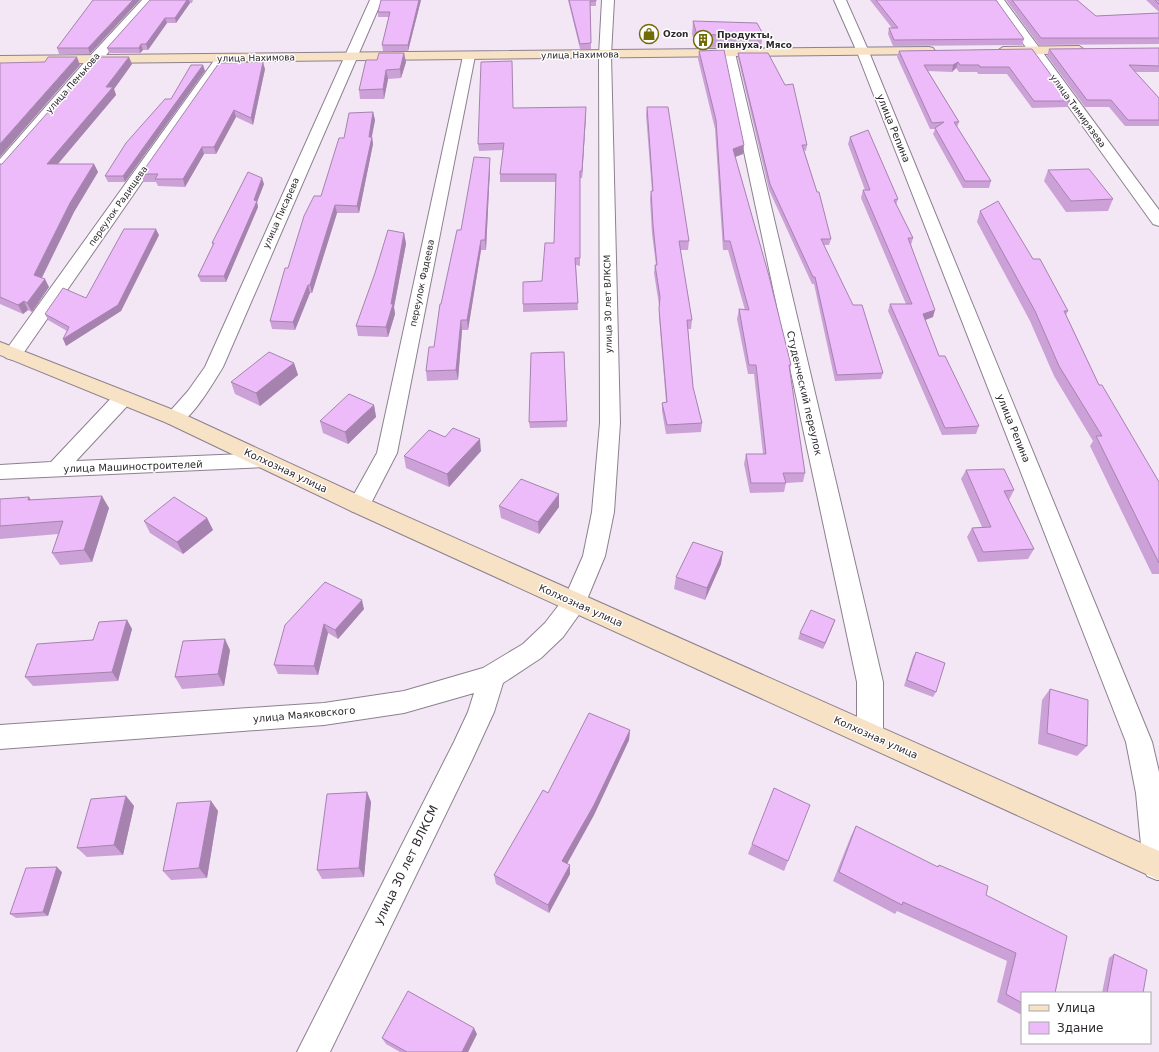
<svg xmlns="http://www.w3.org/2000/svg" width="1159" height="1052" viewBox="0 0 1159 1052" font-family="'DejaVu Sans',sans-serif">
  <rect width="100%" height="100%" fill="#f3e7f6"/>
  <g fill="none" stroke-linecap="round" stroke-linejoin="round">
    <defs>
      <path id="street" d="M 142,0 L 154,0 L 5,171 L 0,172 L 0,159 L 90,56 Z
        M 370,0 L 382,0 L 223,367 C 215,380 193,418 179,423 C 175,425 171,424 167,423 L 164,418 L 188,391 L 205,367 Z
        M 602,0 L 614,0 L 611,55 L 620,423 L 614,512 L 605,556 L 583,609 L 563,637 L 541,658 L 503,683 L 494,712 L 472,760 L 330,1052 L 297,1052 L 454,742 L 468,712 L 474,693 L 404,713 L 324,725 L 0,749 L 0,725 L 324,703 L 404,691 L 483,668 L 523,644 L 545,623 L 565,597 L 583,556 L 592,512 L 600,423 L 599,55 Z
        M 834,0 L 846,0 L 869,52 L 1152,742 L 1159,772 L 1159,880 L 1157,880 L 1147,876 L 1143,866 L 1136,793 L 1126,742 L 857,52 Z
        M 992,0 L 1004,0 L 1159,210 L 1159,226 L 1153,224 Z
        M 729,49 L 735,53 L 883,682 L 883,734 L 879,742 L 870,746 L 861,742 L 857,734 L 857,682 L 723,53 Z
        M 469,52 L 475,56 L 397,453 L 367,511 L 359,513 L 351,511 L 348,505 L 377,453 L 463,56 Z
        M 222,54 L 228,58 L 20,358 L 13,360 L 6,358 L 4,354 L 6,350 L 218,55 Z
        M 123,392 L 130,393 L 133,398 L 130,403 L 76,461 L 265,453 L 272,455 L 275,460 L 272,465 L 265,467 L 0,479 L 0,465 L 51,462 L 116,393 Z"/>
      <path id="secondary" d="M 1079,46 L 1085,50 L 1083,53 L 1003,55 L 997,51 L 1003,47 Z
        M 929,47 L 933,48 L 935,51 L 933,54 L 0,64 L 0,56 Z
        M 0,342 L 181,413 L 367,499 L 1159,851 L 1159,880 L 351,511 L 167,423 L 0,355 Z"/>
    </defs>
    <use href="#street" stroke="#8c818f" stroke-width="2"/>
    <use href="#secondary" stroke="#8c818f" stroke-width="2"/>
    <use href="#street" fill="#fff" fill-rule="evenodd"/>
    <use href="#secondary" fill="#f7e2c5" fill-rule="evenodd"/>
  </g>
  <path fill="#cca1d7" d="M 93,0 L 90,54 L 59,54 L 57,48 Z
    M 150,0 L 193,0 L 192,3 L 190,3 L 176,23 L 167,23 L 148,50 L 143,50 L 140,53 L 109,53 L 107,48 Z
    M 381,0 L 421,0 L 408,51 L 383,51 L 382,45 L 389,17 L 378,17 L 378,12 Z
    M 568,0 L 596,0 L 596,6 L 590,6 L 591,49 L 580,49 Z
    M 870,0 L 996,0 L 1024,39 L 1022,45 L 893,46 L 888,34 L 889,28 L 892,28 Z
    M 1006,0 L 1077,0 L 1096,16 L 1159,13 L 1159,44 L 1039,45 Z
    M 1146,0 L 1159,0 L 1159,12 Z
    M 693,21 L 763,34 L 761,47 L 696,48 L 692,34 Z
    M 1159,48 L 1159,72 L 1135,72 L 1159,98 L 1159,126 L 1125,126 L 1109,107 L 1085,107 L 1047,56 L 1049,49 Z
    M 1032,49 L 1070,101 L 1067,107 L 1032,108 L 1007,74 L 978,74 L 977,72 L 959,72 L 956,68 L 952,72 L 928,71 L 959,122 L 957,127 L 991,181 L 989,188 L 963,188 L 933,134 L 935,129 L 930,129 L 897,57 L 899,51 Z
    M 699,51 L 743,154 L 735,157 L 791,365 L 790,371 L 805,473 L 803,482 L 786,483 L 784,492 L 750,493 L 744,464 L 746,454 L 763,454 L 754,374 L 748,374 L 737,319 L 739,309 L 745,310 L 728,250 L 723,250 L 715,129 L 698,59 Z
    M 404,53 L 406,62 L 401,78 L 388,79 L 384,99 L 360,99 L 359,90 L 377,60 Z
    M 738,53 L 807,145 L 806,151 L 804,150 L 831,239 L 829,245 L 824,245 L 883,373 L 881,379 L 835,381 L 814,284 L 812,284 L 769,190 L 738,58 Z
    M 132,64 L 114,89 L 116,95 L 58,164 L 94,164 L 98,172 L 74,212 L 42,278 L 49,287 L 32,312 L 28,310 L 23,314 L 0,304 L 0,164 L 2,164 Z
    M 203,65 L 205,71 L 125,182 L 108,182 L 105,176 L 171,99 Z
    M 265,69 L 253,125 L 236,117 L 216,154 L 204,154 L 185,187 L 158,186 L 156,182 L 144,182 L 141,174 Z
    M 647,107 L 689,241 L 688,250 L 680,250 L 692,320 L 691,329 L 688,329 L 693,387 L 702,423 L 701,432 L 666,434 L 662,411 L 662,403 L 666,402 L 659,317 L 659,305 L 654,273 L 655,265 L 656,265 L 652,234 L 650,199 L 651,191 L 652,191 L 646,115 Z
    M 513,108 L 586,114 L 582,178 L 580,178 L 580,266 L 576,265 L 578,310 L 523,312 L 523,304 L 542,281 L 554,243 L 556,182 L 500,182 L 500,174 L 503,150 L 479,151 L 478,144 Z
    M 373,112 L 375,120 L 372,137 L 373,144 L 359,213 L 337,213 L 312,293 L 310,293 L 295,330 L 272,329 L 270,321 L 288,268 L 321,196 Z
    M 850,137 L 898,199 L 896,205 L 913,238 L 911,245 L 933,317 L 925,320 L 939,356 L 979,426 L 976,434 L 942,435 L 888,311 L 890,304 L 906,304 L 861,198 L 863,190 L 865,190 L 848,144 Z
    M 490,168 L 486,250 L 481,250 L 468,330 L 462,330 L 458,380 L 427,381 L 426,371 L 434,347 L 461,230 Z
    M 1048,170 L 1113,199 L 1108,211 L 1066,212 L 1044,181 Z
    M 264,184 L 257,202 L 258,207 L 226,282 L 201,282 L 198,276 L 213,246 L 212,243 Z
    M 980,211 L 1033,259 L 1068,311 L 1066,315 L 1099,385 L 1159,482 L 1159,574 L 1152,574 L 1090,446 L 1093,441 L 1054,376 L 1030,321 L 977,222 Z
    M 404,233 L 406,244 L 394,307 L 395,314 L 388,337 L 358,336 L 356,326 Z
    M 159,235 L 121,311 L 66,346 L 67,331 L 48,320 L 45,314 L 86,298 Z
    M 564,352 L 567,427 L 530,428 L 529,422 Z
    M 294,363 L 298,375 L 260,406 L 235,394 L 231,382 Z
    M 374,405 L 376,417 L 348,444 L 323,433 L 320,421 Z
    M 445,437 L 481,451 L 449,487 L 406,468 L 404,456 Z
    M 966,470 L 1014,490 L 1009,500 L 1034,549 L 1028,559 L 978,562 L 967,537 L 972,528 L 982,527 L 961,479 Z
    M 0,499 L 32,500 L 109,508 L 92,562 L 60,565 L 52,553 L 58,534 L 0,539 Z
    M 499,506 L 559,507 L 539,534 L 501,518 Z
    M 207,518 L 213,530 L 183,554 L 150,533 L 144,521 Z
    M 721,564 L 705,600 L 674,589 L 676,577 Z
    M 325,582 L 364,609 L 338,639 L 328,633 L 318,675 L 278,674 L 274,665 Z
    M 127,620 L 132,629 L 118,681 L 33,686 L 25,677 Z
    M 835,620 L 823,649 L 798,639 L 800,633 Z
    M 230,650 L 224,686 L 182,689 L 175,677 Z
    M 916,652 L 936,692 L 933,697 L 904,686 L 913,657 Z
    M 1050,689 L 1087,746 L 1077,756 L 1038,744 L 1042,700 Z
    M 630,730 L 629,740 L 594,815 L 567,864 L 570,865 L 570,874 L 549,913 L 496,884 L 494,875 L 548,793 Z
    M 367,792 L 371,802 L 364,877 L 322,879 L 317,870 Z
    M 126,796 L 134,806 L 123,855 L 87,857 L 77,848 Z
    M 211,801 L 218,811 L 207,878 L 171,880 L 163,871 Z
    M 856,826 L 937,867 L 939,865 L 986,895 L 1055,993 L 1022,993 L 1022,1015 L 997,1002 L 1007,961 L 897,911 L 895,914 L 833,881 L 851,836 Z
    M 752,844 L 788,861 L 784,871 L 748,854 Z
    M 62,872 L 48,916 L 16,918 L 10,914 Z
    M 1114,954 L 1143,993 L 1102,993 L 1109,958 Z
    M 477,1034 L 468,1052 L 400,1052 L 386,1044 L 382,1038 Z"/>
  <path fill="#a683af" d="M 133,0 L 140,0 L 90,54 L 88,48 Z
    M 187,0 L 189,0 L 190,3 L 176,23 L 175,18 Z
    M 419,0 L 421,0 L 408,51 L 408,45 Z
    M 165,18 L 167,23 L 148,50 L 146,44 Z
    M 141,44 L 143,50 L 140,53 L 139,48 Z
    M 404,53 L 406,62 L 401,78 L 400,69 Z
    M 77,57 L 80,65 L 0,157 L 0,144 Z
    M 129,57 L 132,64 L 114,89 L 116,95 L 51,172 L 47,164 Z
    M 263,62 L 265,69 L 253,125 L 251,118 Z
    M 958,62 L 956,68 L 952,72 L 953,65 Z
    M 203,65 L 205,71 L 125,182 L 123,176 Z
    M 386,70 L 388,79 L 384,99 L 383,89 Z
    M 586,107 L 586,114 L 582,178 L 582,171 Z
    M 234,110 L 236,117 L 216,154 L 214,147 Z
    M 373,112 L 375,120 L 370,144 L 369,137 Z
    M 372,137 L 373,144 L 359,213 L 357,206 Z
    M 744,145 L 743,154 L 732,158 L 733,149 Z
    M 202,147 L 204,154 L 185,187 L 183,179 Z
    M 490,158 L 490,168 L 486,250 L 485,240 Z
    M 94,164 L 98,172 L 74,212 L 39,283 L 34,275 L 70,203 Z
    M 262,178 L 264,184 L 257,202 L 258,207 L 226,282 L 224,276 L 254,200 Z
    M 335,205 L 337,213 L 312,293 L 310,285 Z
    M 156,229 L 159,235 L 121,311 L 66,346 L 63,339 Z
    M 404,233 L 406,244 L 394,307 L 395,314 L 388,337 L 386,327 Z
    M 481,240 L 481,250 L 468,330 L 467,320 Z
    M 45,279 L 49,287 L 32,312 L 27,303 Z
    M 308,285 L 310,293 L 295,330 L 293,322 Z
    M 24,301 L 28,310 L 23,314 L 18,305 Z
    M 935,310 L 933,317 L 920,322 L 923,314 Z
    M 461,320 L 462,330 L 458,380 L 456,370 Z
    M 294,363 L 298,375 L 260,406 L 256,393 Z
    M 374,405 L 376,417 L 348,444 L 345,432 Z
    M 480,439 L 481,451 L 449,487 L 447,474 Z
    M 559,494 L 559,507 L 539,534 L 538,522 Z
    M 102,496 L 109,508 L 92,562 L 84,550 Z
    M 29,497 L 37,509 L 28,500 Z
    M 207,518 L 213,530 L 183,554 L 177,542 Z
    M 723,552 L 721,564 L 705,600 L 707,588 Z
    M 362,600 L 364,609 L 338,639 L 335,630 Z
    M 127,620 L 132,629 L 118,681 L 112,672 Z
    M 835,620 L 833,626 L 823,649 L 825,643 Z
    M 324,624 L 328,633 L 318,675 L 314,666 Z
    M 225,639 L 230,650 L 224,686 L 218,674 Z
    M 630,730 L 629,740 L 594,815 L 563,871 L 562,861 Z
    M 367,792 L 371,802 L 364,877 L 359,868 Z
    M 126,796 L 134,806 L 123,855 L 114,845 Z
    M 211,801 L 218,811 L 207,878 L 199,868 Z
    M 570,865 L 570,874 L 549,913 L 548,905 Z
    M 57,867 L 62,872 L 48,916 L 43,912 Z
    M 474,1028 L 477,1034 L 468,1052 L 462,1052 Z"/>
  <path fill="#edbbfa" stroke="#a683af" d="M 93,0 L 133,0 L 88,48 L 57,48 Z
    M 150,0 L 187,0 L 175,18 L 165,18 L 146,44 L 141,44 L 139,48 L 107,48 Z
    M 381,0 L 419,0 L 408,45 L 382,45 L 390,12 L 378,12 Z
    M 569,0 L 596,0 L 596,1 L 590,1 L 591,43 L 580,44 Z
    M 876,0 L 996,0 L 1024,39 L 894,40 L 889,28 L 898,28 Z
    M 1012,0 L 1077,0 L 1096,16 L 1159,13 L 1159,38 L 1041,38 Z
    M 1155,0 L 1159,0 L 1159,4 Z
    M 693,21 L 757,23 L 763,34 L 697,35 Z
    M 1159,48 L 1159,66 L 1129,65 L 1159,98 L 1159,120 L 1128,120 L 1111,100 L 1087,100 L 1049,49 Z
    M 1032,49 L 1070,101 L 1034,101 L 1009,67 L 980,67 L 979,65 L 960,65 L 958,62 L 953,65 L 924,65 L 959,122 L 954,122 L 991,181 L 965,181 L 935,128 L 944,122 L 932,123 L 899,51 Z
    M 724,50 L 744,145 L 733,149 L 769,276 L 791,365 L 789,365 L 805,473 L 783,473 L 786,483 L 751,483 L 746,454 L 766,454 L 756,365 L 749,365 L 739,309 L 749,310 L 730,241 L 724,241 L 716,120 L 699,51 Z
    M 379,53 L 404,53 L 400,69 L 386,70 L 383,89 L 359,90 L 366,60 L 377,60 Z
    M 738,53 L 768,53 L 785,85 L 793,84 L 807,145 L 802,145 L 817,192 L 819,192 L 831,239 L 821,239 L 853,305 L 862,305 L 883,373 L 837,375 L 815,277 L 813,277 L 770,184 Z
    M 48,57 L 77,57 L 0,144 L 0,63 L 45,62 Z
    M 97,57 L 129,57 L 106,87 L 113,87 L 47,164 L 94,164 L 70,203 L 34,275 L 45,279 L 27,303 L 24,301 L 18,305 L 0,297 L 0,164 L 2,164 Z
    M 512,61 L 513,108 L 586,107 L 582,171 L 580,171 L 580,258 L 575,258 L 578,303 L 523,304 L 523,282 L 542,281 L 545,243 L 554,243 L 556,174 L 500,174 L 504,143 L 478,144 L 481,62 Z
    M 263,62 L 251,118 L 234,110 L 214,147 L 202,147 L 183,179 L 155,179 L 158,174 L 141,174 L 219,63 Z
    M 191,65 L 203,65 L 123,176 L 105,176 L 126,143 L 165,99 L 171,99 Z
    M 647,107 L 668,107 L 689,241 L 679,241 L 692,320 L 687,320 L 693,387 L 702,423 L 667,425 L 662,403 L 667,402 L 659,309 L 660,297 L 655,265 L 657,265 L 653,225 L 651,191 L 653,191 Z
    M 373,112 L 369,137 L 372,137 L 357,206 L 335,205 L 310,285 L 308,285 L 293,322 L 270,321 L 285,268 L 288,268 L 304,216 L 314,196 L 321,196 L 339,138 L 344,138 L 349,113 Z
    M 868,130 L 898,199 L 894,200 L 913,238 L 908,238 L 935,310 L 923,314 L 939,356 L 945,356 L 979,426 L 945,428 L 890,304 L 912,304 L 863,190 L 870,190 L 850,137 Z
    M 474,157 L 490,158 L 485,240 L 481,240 L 467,320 L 461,320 L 456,370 L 426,371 L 429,347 L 434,347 L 440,304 L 441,304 L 457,230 L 461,230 Z
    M 1089,169 L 1113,199 L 1071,201 L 1048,170 Z
    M 248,172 L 262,178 L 254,200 L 257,201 L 224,276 L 198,276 L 214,243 L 212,243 Z
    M 998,201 L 1033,259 L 1040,259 L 1068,311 L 1064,311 L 1099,385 L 1102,385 L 1159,482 L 1159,563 L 1096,436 L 1102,436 L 1059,366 L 1035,311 L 980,211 Z
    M 124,229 L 156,229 L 118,305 L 63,339 L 69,327 L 45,314 L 63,288 L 86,298 Z
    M 388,230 L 404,233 L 391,304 L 393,304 L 386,327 L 356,326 L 375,273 Z
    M 269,352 L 294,363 L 256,393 L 231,382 Z
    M 564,352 L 567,421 L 529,422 L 531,353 Z
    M 349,394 L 374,405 L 345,432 L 320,421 Z
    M 453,428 L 480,439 L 447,474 L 404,456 L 429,430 L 445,437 Z
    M 1004,469 L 1014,490 L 1004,491 L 1034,549 L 983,552 L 972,528 L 991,527 L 966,470 Z
    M 521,479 L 559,494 L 538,522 L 499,506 Z
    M 102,496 L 84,550 L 52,553 L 63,521 L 0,526 L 0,499 L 29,497 L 28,500 Z
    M 174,497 L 207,518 L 177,542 L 144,521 Z
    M 693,542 L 723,552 L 707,588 L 676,577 Z
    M 325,582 L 362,600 L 335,630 L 324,624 L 314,666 L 274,665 L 285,625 Z
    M 811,610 L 835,620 L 825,643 L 800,633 Z
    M 127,620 L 112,672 L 25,677 L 37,644 L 93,640 L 99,622 Z
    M 225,639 L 218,674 L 175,677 L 183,641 Z
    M 916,652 L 945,663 L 936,692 L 907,680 Z
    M 1050,689 L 1088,700 L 1087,746 L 1047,733 Z
    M 589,713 L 630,730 L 594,805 L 562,861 L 570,865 L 548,905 L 494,875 L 543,790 L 548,793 Z
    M 774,788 L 810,805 L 788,861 L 752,844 Z
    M 367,792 L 359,868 L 317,870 L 327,794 Z
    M 126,796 L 114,845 L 77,848 L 91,799 Z
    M 211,801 L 199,868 L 163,871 L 177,803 Z
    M 856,826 L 938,867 L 939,865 L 988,886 L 986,895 L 1067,936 L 1055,993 L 1022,993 L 1022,1003 L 1006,994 L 1016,953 L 903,902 L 902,905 L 839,872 Z
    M 57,867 L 43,912 L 10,914 L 26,868 Z
    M 1114,954 L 1147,970 L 1143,993 L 1107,993 Z
    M 408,991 L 474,1028 L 462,1052 L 407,1052 L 382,1038 Z"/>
  <defs>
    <symbol id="shop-ring" viewBox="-11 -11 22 22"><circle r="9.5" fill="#fff" stroke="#726b06" stroke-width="1.5"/><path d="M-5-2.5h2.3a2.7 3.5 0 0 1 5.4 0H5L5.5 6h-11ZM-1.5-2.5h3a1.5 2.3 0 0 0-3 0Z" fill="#726b06"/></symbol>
    <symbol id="building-ring" viewBox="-11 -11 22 22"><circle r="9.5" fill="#fff" stroke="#726b06" stroke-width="1.5"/><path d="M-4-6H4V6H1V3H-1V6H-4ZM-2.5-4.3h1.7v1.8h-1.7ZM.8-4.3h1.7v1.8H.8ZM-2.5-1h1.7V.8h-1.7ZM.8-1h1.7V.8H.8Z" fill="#726b06"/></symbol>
  </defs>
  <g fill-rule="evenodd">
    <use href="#shop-ring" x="638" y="23" width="22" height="22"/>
    <use href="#building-ring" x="692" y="29" width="22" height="22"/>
  </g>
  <g text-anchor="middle" stroke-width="3" stroke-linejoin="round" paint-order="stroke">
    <g font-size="9" font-weight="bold" fill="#2d282e" stroke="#fff" text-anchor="start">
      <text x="663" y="37">Ozon</text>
      <text x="717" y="38">Продукты,<tspan x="717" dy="10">пивнуха, Мясо</tspan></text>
    </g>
    <g font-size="9" fill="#2d282e" stroke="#fff">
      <text transform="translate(580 55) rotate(-1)" y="3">улица Нахимова</text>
      <text transform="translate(256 58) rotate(-1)" y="3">улица Нахимова</text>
      <text transform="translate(73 83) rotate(-49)" y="3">улица Пенькова</text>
      <text transform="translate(1078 111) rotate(54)" y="3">улица Тимирязева</text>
      <text transform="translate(118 206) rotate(-55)" y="3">переулок Радищева</text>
      <text transform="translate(281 213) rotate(-66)" y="3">улица Писарева</text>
      <text transform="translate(422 283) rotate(-78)" y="3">переулок Фадеева</text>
      <text transform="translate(608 304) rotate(-91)" y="3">улица 30 лет ВЛКСМ</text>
    </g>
    <g font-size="10" fill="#2d282e" stroke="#fff">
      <text transform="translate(894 128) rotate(68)" y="4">улица Репина</text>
      <text transform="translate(805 393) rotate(77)" y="4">Студенческий переулок</text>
      <text transform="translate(1014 428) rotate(68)" y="4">улица Репина</text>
      <text transform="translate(133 466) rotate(-2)" y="4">улица Машиностроителей</text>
      <text transform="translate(286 470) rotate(25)" y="4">Колхозная улица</text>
      <text transform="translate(581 605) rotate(24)" y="4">Колхозная улица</text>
      <text transform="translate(304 714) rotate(-5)" y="4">улица Маяковского</text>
      <text transform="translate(876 737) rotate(24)" y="4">Колхозная улица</text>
    </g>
    <g font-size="12" fill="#2d282e" stroke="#fff">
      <text transform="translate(406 865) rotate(-64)" y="4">улица 30 лет ВЛКСМ</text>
    </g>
  </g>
  <rect x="1021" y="992" width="130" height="52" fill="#ffffff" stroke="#aba9ab"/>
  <rect x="1029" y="1005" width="20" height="6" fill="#f7e2c5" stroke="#aba9ab"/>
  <text x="1057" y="1012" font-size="12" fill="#2d282e">Улица</text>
  <rect x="1029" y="1022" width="20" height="12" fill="#edbbfa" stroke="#aba9ab"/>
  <text x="1057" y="1032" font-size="12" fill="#2d282e">Здание</text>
</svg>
